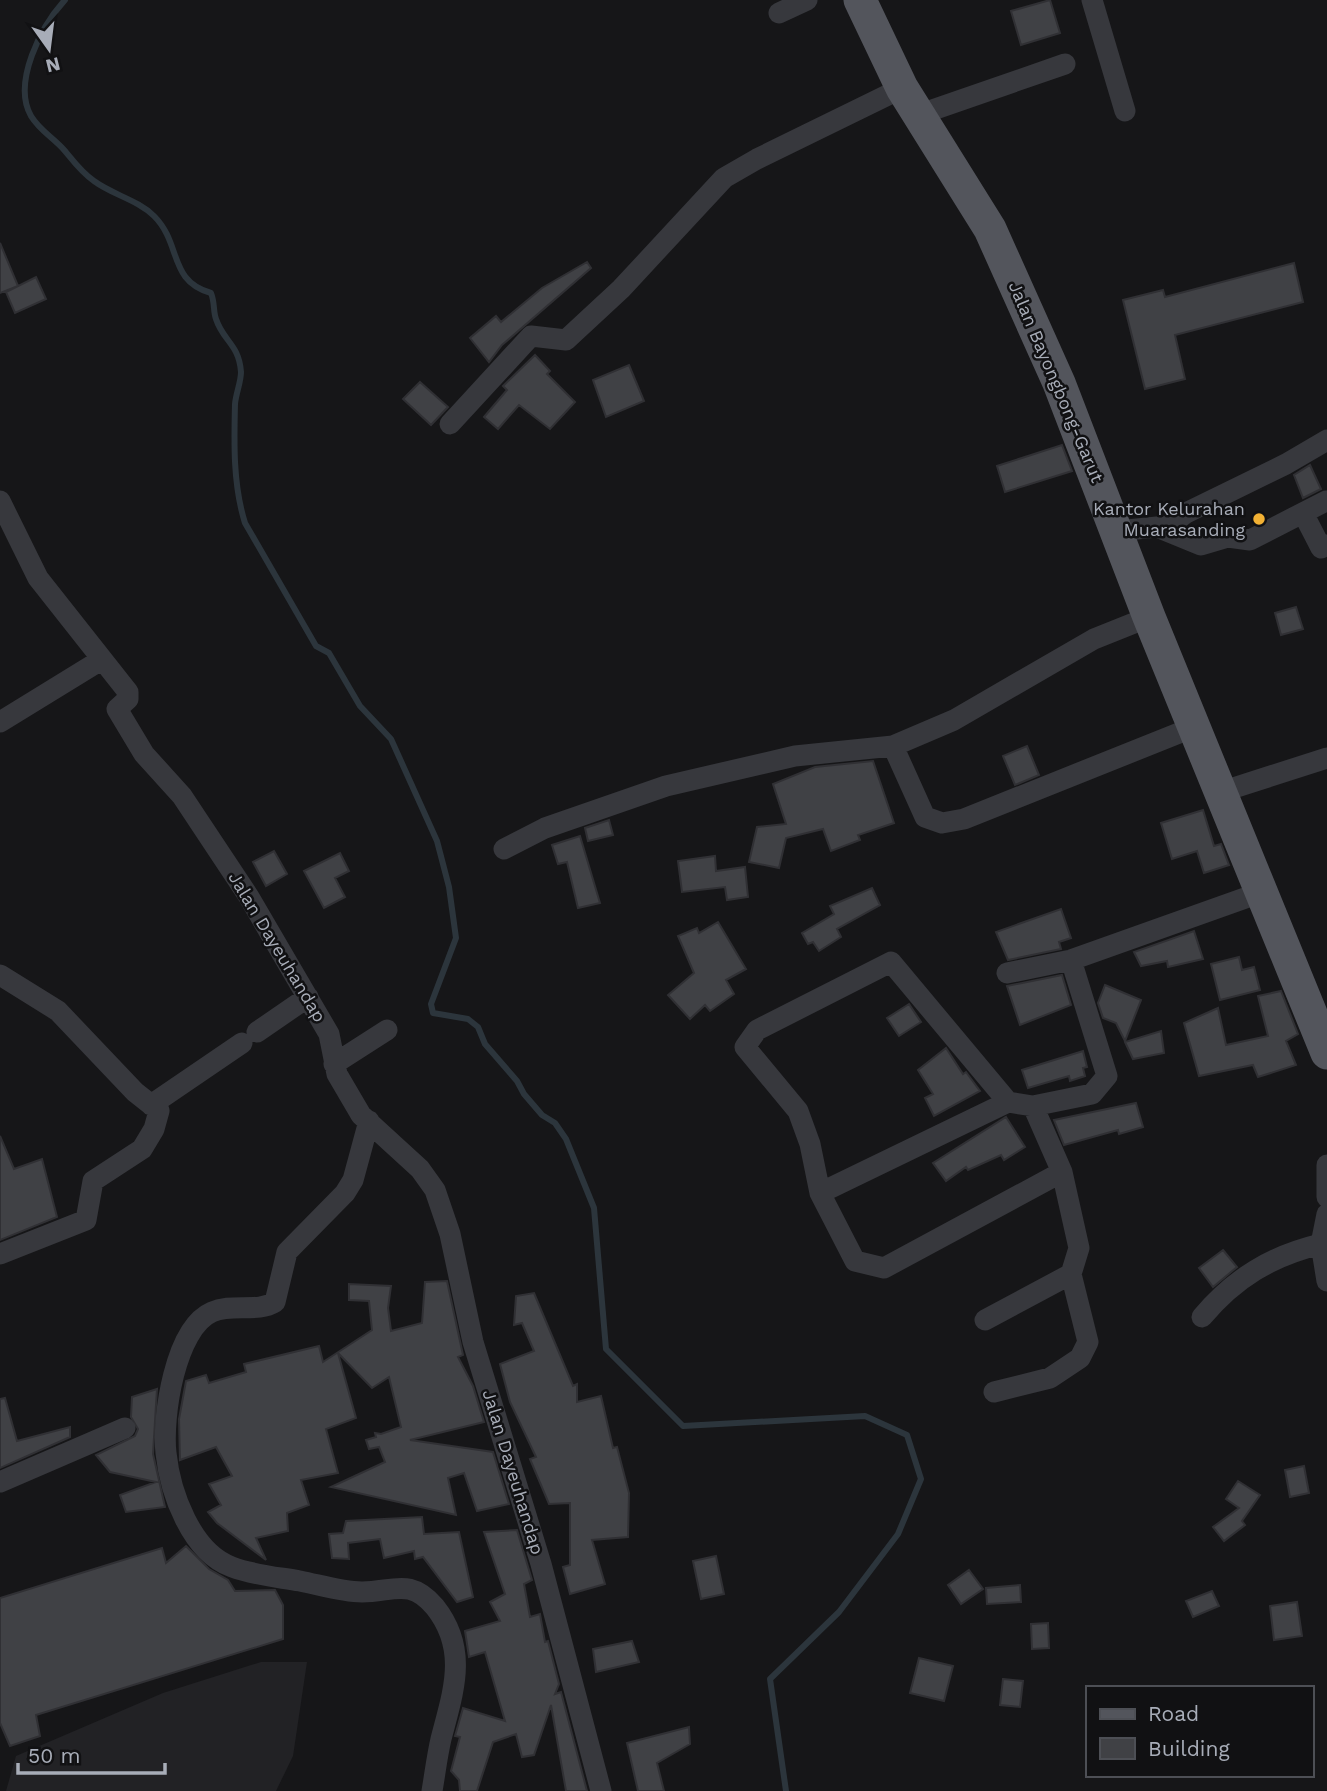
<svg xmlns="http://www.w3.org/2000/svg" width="1327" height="1791" viewBox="0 0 1327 1791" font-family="'Work Sans',sans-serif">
  <rect width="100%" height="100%" fill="#161618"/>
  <path fill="#222225" d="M 261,1662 L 307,1662 L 293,1756 L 276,1791 L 6,1791 L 16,1756 L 163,1693 Z"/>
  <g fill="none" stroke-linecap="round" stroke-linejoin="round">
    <path stroke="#2c353c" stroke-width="6" d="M 65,0 C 41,26 12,83 31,116 C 40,131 54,138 65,151 C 74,162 82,173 94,181 C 113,195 138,200 154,216 C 182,244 168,281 211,293 C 215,303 213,311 216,319 C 223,341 239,344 241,372 C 241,382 236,393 235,404 C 234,443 233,485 245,523 L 316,646 L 329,653 L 360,706 L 391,739 L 437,841 L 449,887 L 456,938 L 431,1004 L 433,1013 L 468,1019 L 478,1027 L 485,1044 L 517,1081 L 524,1094 L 542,1115 L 555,1123 L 566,1139 L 594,1208 L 606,1349 L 683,1426 L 865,1416 L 907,1435 L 921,1479 L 898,1534 L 839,1612 L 770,1679 L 786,1791"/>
  </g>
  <path fill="#404145" stroke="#303034" stroke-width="2" d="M 1050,0 L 1060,33 L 1021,45 L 1011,11 Z
    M 0,243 L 18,286 L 0,293 Z
    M 587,262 L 591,268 L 502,345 L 489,362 L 470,338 L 496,316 L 501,322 L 542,288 Z
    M 1294,263 L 1303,302 L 1175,335 L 1185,379 L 1145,389 L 1123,300 L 1163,290 L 1165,297 Z
    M 36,277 L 46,299 L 15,313 L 6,292 Z
    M 535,355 L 550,371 L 547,374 L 575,402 L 550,429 L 519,405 L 498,429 L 484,417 L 507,390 L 503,386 Z
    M 629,365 L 644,401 L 606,417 L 593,380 Z
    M 420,382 L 448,407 L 431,425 L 403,399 Z
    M 1062,445 L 1072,471 L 1005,492 L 997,466 Z
    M 1310,465 L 1321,489 L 1303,498 L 1294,475 Z
    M 1296,607 L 1303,629 L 1281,635 L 1275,613 Z
    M 1027,746 L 1039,775 L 1015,785 L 1003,756 Z
    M 873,761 L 894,823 L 858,835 L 860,840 L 831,851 L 823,829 L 786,838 L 779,868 L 749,862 L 757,827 L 786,824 L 773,784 L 815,767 Z
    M 1203,810 L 1214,846 L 1221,844 L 1229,865 L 1204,873 L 1197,851 L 1172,859 L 1161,823 Z
    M 609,820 L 613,835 L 588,841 L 585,828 Z
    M 580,836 L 600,903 L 578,908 L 567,862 L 558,864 L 552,845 Z
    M 274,851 L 287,874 L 266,886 L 253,862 Z
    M 340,853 L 349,871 L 335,878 L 345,897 L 324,908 L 304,871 Z
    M 715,856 L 716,871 L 745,867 L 748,897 L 727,900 L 725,887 L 682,892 L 678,861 Z
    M 872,888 L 880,905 L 837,929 L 841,937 L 819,951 L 813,942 L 808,944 L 802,933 L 834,914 L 830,906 Z
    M 1061,909 L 1071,938 L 1059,942 L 1061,949 L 1008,960 L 996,932 Z
    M 718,922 L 746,969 L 726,980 L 734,994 L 710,1011 L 705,1005 L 690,1019 L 668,995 L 694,973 L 678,936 L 697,928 L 699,933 Z
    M 1194,931 L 1203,959 L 1168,967 L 1167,961 L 1141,966 L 1134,952 Z
    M 1239,957 L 1242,970 L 1254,967 L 1260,990 L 1220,1000 L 1211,964 Z
    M 1062,975 L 1071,1005 L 1020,1025 L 1007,986 Z
    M 1105,985 L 1141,1000 L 1125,1041 L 1116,1023 L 1103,1018 L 1098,1003 Z
    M 1281,991 L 1298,1034 L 1286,1041 L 1296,1065 L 1258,1077 L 1253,1065 L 1199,1076 L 1184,1023 L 1218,1008 L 1226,1045 L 1268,1036 L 1258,996 Z
    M 909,1004 L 921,1022 L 899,1036 L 887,1018 Z
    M 1161,1031 L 1164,1053 L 1133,1059 L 1125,1042 Z
    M 946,1048 L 963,1074 L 966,1072 L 980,1091 L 934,1116 L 925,1098 L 933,1094 L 918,1070 Z
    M 1083,1051 L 1087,1067 L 1083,1068 L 1085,1076 L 1070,1081 L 1069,1076 L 1028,1088 L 1022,1070 Z
    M 1136,1103 L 1143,1127 L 1119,1134 L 1118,1130 L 1064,1145 L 1054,1120 Z
    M 1006,1117 L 1025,1147 L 1004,1160 L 1001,1155 L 968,1170 L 966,1167 L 946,1181 L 933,1163 Z
    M 0,1136 L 14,1169 L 42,1159 L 57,1217 L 0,1240 Z
    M 1223,1250 L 1237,1267 L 1213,1287 L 1199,1268 Z
    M 447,1281 L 463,1355 L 458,1357 L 473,1386 L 484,1422 L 410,1440 L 493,1452 L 509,1504 L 477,1511 L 464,1473 L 448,1478 L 456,1515 L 331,1487 L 385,1462 L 379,1447 L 369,1449 L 366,1440 L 376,1437 L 375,1433 L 381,1434 L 401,1427 L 389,1377 L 372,1388 L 338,1353 L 356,1418 L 326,1429 L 338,1473 L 301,1480 L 309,1505 L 287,1513 L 288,1531 L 256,1538 L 266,1560 L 217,1523 L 208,1512 L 221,1505 L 209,1484 L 232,1476 L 216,1447 L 180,1460 L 179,1419 L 186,1381 L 206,1375 L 209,1383 L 246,1372 L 244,1364 L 319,1346 L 323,1362 L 372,1330 L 369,1301 L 349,1300 L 349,1284 L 391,1286 L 388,1308 L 391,1331 L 422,1323 L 425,1282 Z
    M 534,1293 L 573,1386 L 577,1384 L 577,1402 L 601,1396 L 613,1448 L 617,1447 L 629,1493 L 628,1537 L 592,1540 L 605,1584 L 570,1594 L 563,1567 L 570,1565 L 570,1503 L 549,1504 L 530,1459 L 536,1457 L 510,1402 L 500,1364 L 534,1351 L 522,1323 L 514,1325 L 516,1296 Z
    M 157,1389 L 153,1454 L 165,1507 L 126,1512 L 120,1495 L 156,1482 L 110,1472 L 96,1455 L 135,1436 L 138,1429 L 131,1417 L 132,1397 Z
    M 5,1398 L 17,1441 L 70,1427 L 70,1437 L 0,1468 L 0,1399 Z
    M 1304,1466 L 1309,1493 L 1290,1497 L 1285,1470 Z
    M 1238,1481 L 1260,1495 L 1242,1521 L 1245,1525 L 1224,1541 L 1213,1527 L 1239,1508 L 1226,1499 Z
    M 422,1517 L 424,1534 L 459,1532 L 473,1597 L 457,1602 L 423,1557 L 415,1559 L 414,1551 L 384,1558 L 380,1539 L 348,1543 L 349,1559 L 332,1558 L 329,1534 L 343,1533 L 346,1521 Z
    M 517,1530 L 532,1580 L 524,1584 L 530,1617 L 540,1614 L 545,1642 L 548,1641 L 559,1684 L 555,1694 L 561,1692 L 587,1791 L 566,1791 L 551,1705 L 534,1755 L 522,1757 L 516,1734 L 493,1742 L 477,1791 L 460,1791 L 459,1780 L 451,1771 L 460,1737 L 455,1736 L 463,1708 L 505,1721 L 485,1652 L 469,1657 L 465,1631 L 500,1621 L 490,1602 L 505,1594 L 484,1532 Z
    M 186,1546 L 209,1569 L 228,1580 L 235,1591 L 275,1590 L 283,1605 L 283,1639 L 36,1715 L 40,1736 L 10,1746 L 0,1723 L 0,1598 L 162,1548 L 166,1563 Z
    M 716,1556 L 724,1594 L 701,1599 L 693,1561 Z
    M 969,1570 L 983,1589 L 961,1604 L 948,1585 Z
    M 1020,1585 L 1021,1602 L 987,1604 L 986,1588 Z
    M 1212,1591 L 1219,1606 L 1193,1617 L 1186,1601 Z
    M 1297,1602 L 1302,1636 L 1274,1640 L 1270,1606 Z
    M 1048,1623 L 1049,1648 L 1032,1649 L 1031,1624 Z
    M 632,1641 L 639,1662 L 596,1672 L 593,1649 Z
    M 919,1658 L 953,1666 L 944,1701 L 910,1693 Z
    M 1003,1679 L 1023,1681 L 1020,1707 L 1000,1705 Z
    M 689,1727 L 690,1744 L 657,1763 L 664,1791 L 638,1791 L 627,1743 Z"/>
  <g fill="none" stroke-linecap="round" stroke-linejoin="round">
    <path stroke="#37383d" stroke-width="21" d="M 1092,0 L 1125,111
      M 779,13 L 807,0
      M 918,115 L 1065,64
      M 450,424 L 531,336 L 566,340 L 621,289 L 724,178 L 757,159 L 902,88
      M 0,501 L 38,578 L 128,692 L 128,699 L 117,709 L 144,754 L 182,796 L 249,897 L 329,1034 L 337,1074 L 361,1115 L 420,1169 L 435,1190 L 450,1234 L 473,1342 L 541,1564 L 601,1791
      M 1303,513 L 1321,548 L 1327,545
      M 1164,529 L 1186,513 L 1286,464 L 1327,440
      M 1117,531 L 1157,527 L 1201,545 L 1228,537 L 1250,540 L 1326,501
      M 0,722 L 101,660
      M 893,746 L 925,817 L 942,823 L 964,819 L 1194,727
      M 1221,792 L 1327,758
      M 504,849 L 545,828 L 666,786 L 795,756 L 893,746 L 954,720 L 1094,639 L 1149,617
      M 1007,973 L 1071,960 L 1262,892
      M 0,975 L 58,1011 L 135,1092 L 159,1111 L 154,1129 L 142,1149 L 93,1181 L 86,1220 L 0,1254
      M 257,1032 L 308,997
      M 334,1064 L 387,1030
      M 1008,1102 L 891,962 L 757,1030 L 745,1047 L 798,1111 L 810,1144 L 820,1193 L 855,1261 L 884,1268 L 1062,1172
      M 151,1105 L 242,1043
      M 369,1121 L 353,1180 L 345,1193 L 287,1252 L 275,1302 C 257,1313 232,1303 212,1312 C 175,1328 162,1417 166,1453 C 170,1492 191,1552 232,1567 C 253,1575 277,1577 300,1581 C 320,1585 342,1592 362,1592 C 393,1592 410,1577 435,1607 C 469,1650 453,1692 441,1739 C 437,1756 435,1774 432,1791
      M 1327,1165 L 1327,1197
      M 820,1193 L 1008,1102 L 1033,1106 L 1092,1094 L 1107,1076 L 1071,960
      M 1327,1214 L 1321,1244 L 1327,1281
      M 1202,1317 C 1235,1278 1271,1256 1321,1244
      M 985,1320 L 1071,1274
      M 994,1392 L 1050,1378 L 1080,1358 L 1088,1342 L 1071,1274 L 1079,1248 L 1062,1172 L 1033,1106
      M 0,1482 L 125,1428"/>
    <path stroke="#53555c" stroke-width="33" d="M 860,0 L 902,88 L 990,229 L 1059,383 L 1149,617 L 1327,1053"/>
  </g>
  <circle fill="#f2b134" stroke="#111113" stroke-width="2.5" cx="1259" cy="519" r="7"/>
  <g text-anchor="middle" stroke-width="5" stroke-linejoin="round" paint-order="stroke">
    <g font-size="18" fill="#a8adb8" stroke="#111113">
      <text transform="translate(1056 382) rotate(67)" y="6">Jalan Bayongbong-Garut</text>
      <text transform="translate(277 947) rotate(59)" y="6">Jalan Dayeuhandap</text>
      <text transform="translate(513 1472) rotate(73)" y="6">Jalan Dayeuhandap</text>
    </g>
    <g font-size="18" fill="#a8adb8" stroke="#111113" text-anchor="end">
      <text x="1245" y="515">Kantor Kelurahan<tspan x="1245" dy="21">Muarasanding</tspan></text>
    </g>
  </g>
  <rect x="1086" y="1686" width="228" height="91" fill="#111113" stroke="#4d4f55" stroke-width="2"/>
  <rect x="1100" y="1709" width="35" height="10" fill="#53555c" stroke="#4d4f55" stroke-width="2"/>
  <text x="1148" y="1721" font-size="21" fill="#a8adb8">Road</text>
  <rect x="1100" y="1738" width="35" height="21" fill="#404145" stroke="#4d4f55" stroke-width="2"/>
  <text x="1148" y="1756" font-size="21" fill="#a8adb8">Building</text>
  <g transform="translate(49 49) rotate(166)" stroke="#111113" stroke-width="5" paint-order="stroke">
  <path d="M0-5L12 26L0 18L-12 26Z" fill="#a8adb8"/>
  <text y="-10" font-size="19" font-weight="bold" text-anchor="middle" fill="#a8adb8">N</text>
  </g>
  <path d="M18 1763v10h147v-10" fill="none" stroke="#a8adb8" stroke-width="3.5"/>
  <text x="28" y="1763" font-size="21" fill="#a8adb8" stroke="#111113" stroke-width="5" paint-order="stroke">50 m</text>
</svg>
